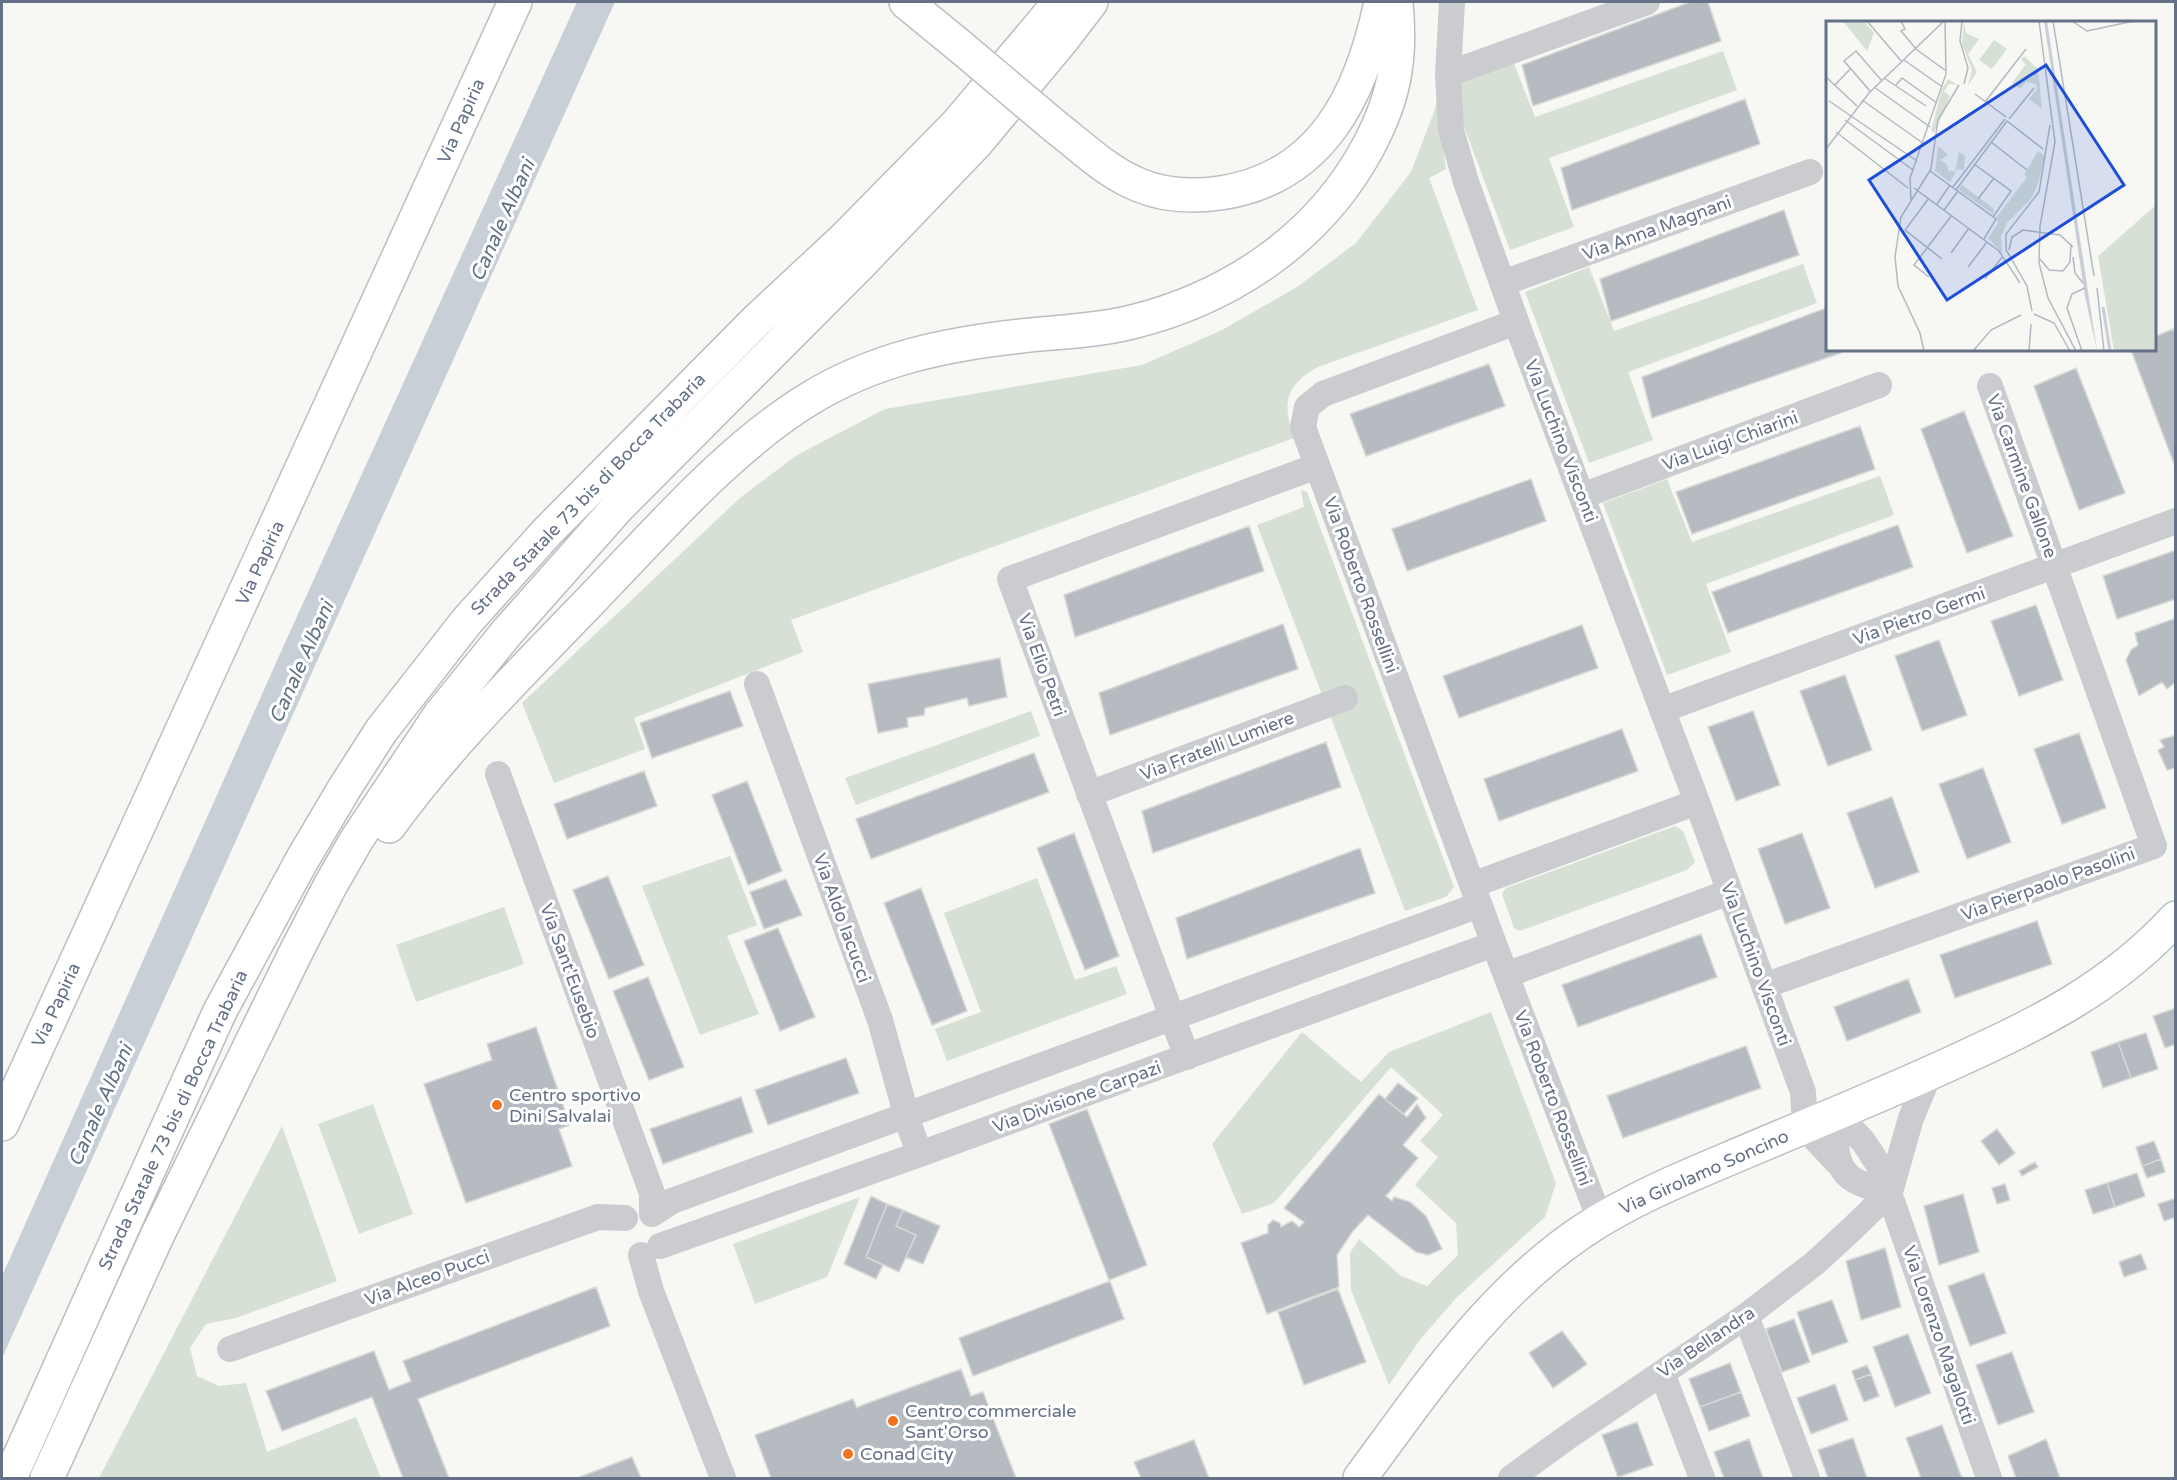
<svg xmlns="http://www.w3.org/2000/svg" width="2177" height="1480" viewBox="0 0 2177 1480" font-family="'Varela Round',sans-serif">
  <rect width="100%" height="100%" fill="#f7f7f4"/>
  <path fill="#d7e0d4" d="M 1723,51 L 1737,90 L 1549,158 L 1574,227 L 1510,250 L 1462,121 L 1461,73 L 1511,56 L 1535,117 Z
    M 1437,100 L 1446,169 L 1429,178 L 1478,310 L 1318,367 C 1285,385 1282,404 1294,438 L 791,620 L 803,652 L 634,718 L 645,749 L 554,783 L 522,703 L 741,497 L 797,455 L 885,409 L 1142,365 L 1222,330 L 1297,287 L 1356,243 L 1411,172 L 1434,112 Z
    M 1803,264 L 1817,303 L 1628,372 L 1653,440 L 1589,463 L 1525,292 L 1589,267 L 1614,331 Z
    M 1880,476 L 1894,515 L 1706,584 L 1731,652 L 1667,675 L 1603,503 L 1667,479 L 1692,542 Z
    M 1301,490 L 1307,492 L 1454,887 L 1446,897 L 1405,911 L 1257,525 L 1304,507 Z
    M 1031,711 L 1040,736 L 856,805 L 845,778 Z
    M 1675,826 L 1683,831 L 1695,862 L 1687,870 L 1520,931 L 1514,928 L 1502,894 L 1506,888 Z
    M 730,856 L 757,925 L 727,936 L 759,1014 L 700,1035 L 642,886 Z
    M 1037,878 L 1075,980 L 1116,966 L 1127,994 L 947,1061 L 935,1029 L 981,1012 L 944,913 Z
    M 504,907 L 524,964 L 416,1002 L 396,945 Z
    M 1491,1012 L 1556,1183 L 1545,1217 L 1456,1298 L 1419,1341 L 1389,1385 L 1351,1290 L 1350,1253 L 1359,1239 L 1401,1276 L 1427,1286 L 1458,1255 L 1456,1223 L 1415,1185 L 1438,1157 L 1420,1141 L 1443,1115 L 1391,1067 L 1274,1203 L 1242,1214 L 1212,1144 L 1302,1032 L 1361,1082 L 1389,1052 Z
    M 373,1104 L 413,1214 L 359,1234 L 318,1124 Z
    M 282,1126 L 337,1281 L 236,1318 L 206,1324 L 190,1348 L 197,1376 L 219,1386 L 246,1383 L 267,1452 L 356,1417 L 381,1478 L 99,1478 Z
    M 860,1197 L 827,1277 L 755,1304 L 733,1244 Z"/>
  <path fill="#c8cfd6" d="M 577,2 L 615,2 L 2,1358 L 2,1276 L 284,645 Z"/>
  <path fill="#b6bbc2" stroke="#d8d9d6" stroke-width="1.5" d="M 1690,2 L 1708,2 L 1721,41 L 1533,106 L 1522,65 Z
    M 1745,99 L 1760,144 L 1572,210 L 1561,168 Z
    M 1784,210 L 1799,255 L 1611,321 L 1600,279 Z
    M 1826,308 L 1828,350 L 1840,350 L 1841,353 L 1652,418 L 1642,377 Z
    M 2173,329 L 2176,334 L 2176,469 L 2131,350 L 2154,350 L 2154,337 Z
    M 1489,364 L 1505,406 L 1366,456 L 1350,414 Z
    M 2076,368 L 2125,493 L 2079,510 L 2034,386 Z
    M 1964,411 L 2013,536 L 1967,553 L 1921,429 Z
    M 1860,426 L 1875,469 L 1692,534 L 1676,492 Z
    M 1531,479 L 1546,521 L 1407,571 L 1392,529 Z
    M 1898,525 L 1913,567 L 1728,633 L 1712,592 Z
    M 1249,526 L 1264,571 L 1075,637 L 1064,595 Z
    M 2176,550 L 2176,599 L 2117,619 L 2103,576 Z
    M 2036,605 L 2063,680 L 2019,696 L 1991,621 Z
    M 2176,618 L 2176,682 L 2167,689 L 2162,682 L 2139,696 L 2126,660 L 2131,650 L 2138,645 L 2135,633 Z
    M 1283,624 L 1298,669 L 1110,735 L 1099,693 Z
    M 1582,625 L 1598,668 L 1459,718 L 1443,676 Z
    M 1939,640 L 1967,715 L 1922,731 L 1895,656 Z
    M 1000,658 L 1007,697 L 969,706 L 967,698 L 925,708 L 924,715 L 907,718 L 908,727 L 878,733 L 868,684 Z
    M 1845,675 L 1872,750 L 1828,766 L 1800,691 Z
    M 730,691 L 743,726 L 652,758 L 640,723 Z
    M 1753,711 L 1780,785 L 1736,801 L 1708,727 Z
    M 1622,729 L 1638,771 L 1499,821 L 1484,779 Z
    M 2079,733 L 2106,808 L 2062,824 L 2034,749 Z
    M 2176,735 L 2176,768 L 2167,770 L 2158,750 L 2164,747 L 2160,740 Z
    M 1326,742 L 1341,787 L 1153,853 L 1142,811 Z
    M 1034,753 L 1049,792 L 871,859 L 856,819 Z
    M 1983,768 L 2011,842 L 1967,859 L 1939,784 Z
    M 644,771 L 657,806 L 567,839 L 554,804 Z
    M 747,781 L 782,871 L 748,885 L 712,795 Z
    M 1892,797 L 1919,872 L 1875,888 L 1847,813 Z
    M 1074,833 L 1119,956 L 1085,970 L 1037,848 Z
    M 1802,833 L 1830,908 L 1785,924 L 1758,849 Z
    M 1360,848 L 1375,893 L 1187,959 L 1176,918 Z
    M 608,876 L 644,965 L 609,979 L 573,890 Z
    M 786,879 L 802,915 L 764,929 L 750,892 Z
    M 921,888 L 967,1011 L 932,1025 L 884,903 Z
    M 2037,921 L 2052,964 L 1955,998 L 1940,955 Z
    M 778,928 L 815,1017 L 780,1031 L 744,941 Z
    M 1701,934 L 1717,977 L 1578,1027 L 1562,985 Z
    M 648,977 L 684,1067 L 649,1080 L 613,991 Z
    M 1908,979 L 1921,1012 L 1847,1041 L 1834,1007 Z
    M 2176,1008 L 2176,1044 L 2165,1048 L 2153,1016 Z
    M 536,1027 L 570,1125 L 559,1129 L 572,1166 L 466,1203 L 424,1084 L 492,1060 L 487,1044 Z
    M 2146,1033 L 2158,1069 L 2131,1078 L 2118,1042 Z
    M 2118,1042 L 2131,1078 L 2103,1088 L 2091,1052 Z
    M 1746,1046 L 1761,1088 L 1623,1138 L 1607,1096 Z
    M 846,1058 L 859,1093 L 768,1125 L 755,1090 Z
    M 1398,1083 L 1418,1098 L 1404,1114 L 1385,1099 Z
    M 1379,1094 L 1407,1117 L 1417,1104 L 1426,1118 L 1403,1145 L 1418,1158 L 1386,1196 L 1392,1201 L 1394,1197 L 1410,1202 L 1426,1216 L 1442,1249 L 1428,1255 L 1416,1252 L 1368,1215 L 1353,1231 L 1337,1255 L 1339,1287 L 1267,1314 L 1241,1243 L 1268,1233 L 1268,1225 L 1273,1220 L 1280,1223 L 1281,1227 L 1292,1221 L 1299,1227 L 1304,1222 L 1284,1208 Z
    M 741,1097 L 753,1132 L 663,1164 L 650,1129 Z
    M 1087,1109 L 1147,1265 L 1109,1280 L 1049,1124 Z
    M 1997,1129 L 2015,1153 L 1999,1165 L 1981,1141 Z
    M 2154,1141 L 2161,1159 L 2142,1166 L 2136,1147 Z
    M 2161,1159 L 2165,1172 L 2147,1178 L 2142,1166 Z
    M 2035,1162 L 2038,1167 L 2022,1176 L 2019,1171 Z
    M 2137,1173 L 2145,1196 L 2115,1207 L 2107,1183 Z
    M 2107,1183 L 2115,1207 L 2093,1214 L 2085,1190 Z
    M 2005,1184 L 2010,1200 L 1997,1204 L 1992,1188 Z
    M 1963,1194 L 1979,1252 L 1939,1265 L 1924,1206 Z
    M 871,1196 L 887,1204 L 866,1257 L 883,1265 L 876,1279 L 844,1264 Z
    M 2176,1198 L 2176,1217 L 2164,1221 L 2158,1204 Z
    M 887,1204 L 903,1210 L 896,1226 L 916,1235 L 899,1272 L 866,1257 Z
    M 903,1210 L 940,1226 L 923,1264 L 906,1257 L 916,1235 L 896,1226 Z
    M 1885,1248 L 1901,1307 L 1861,1320 L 1846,1261 Z
    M 2141,1254 L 2147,1269 L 2124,1277 L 2119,1262 Z
    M 1984,1273 L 2006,1333 L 1970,1346 L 1948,1286 Z
    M 1110,1281 L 1124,1319 L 973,1376 L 959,1338 Z
    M 596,1287 L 610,1326 L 418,1399 L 449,1478 L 403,1478 L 372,1397 L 282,1431 L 266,1391 L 374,1351 L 389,1390 L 411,1381 L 403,1361 Z
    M 1338,1289 L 1366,1362 L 1304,1385 L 1278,1312 Z
    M 1832,1300 L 1848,1342 L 1812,1355 L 1797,1312 Z
    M 1794,1319 L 1810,1362 L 1782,1372 L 1766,1329 Z
    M 1562,1331 L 1587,1364 L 1553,1388 L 1529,1353 Z
    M 1908,1334 L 1931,1393 L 1895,1407 L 1873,1347 Z
    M 2012,1352 L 2034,1412 L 1998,1425 L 1976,1365 Z
    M 1730,1363 L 1741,1392 L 1700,1407 L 1689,1379 Z
    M 1867,1365 L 1871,1374 L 1855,1380 L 1852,1371 Z
    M 961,1369 L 971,1396 L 983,1392 L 1016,1478 L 771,1478 L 755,1435 L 853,1399 L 857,1408 L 860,1406 Z
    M 1871,1374 L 1879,1396 L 1864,1402 L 1855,1380 Z
    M 1835,1384 L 1848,1420 L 1811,1434 L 1797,1398 Z
    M 1741,1392 L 1750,1416 L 1709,1431 L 1700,1407 Z
    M 1637,1422 L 1653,1465 L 1618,1477 L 1602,1435 Z
    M 1942,1425 L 1962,1478 L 1921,1478 L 1906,1438 Z
    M 1853,1438 L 1867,1478 L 1828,1478 L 1818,1450 Z
    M 1749,1439 L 1763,1478 L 1724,1478 L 1714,1452 Z
    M 2046,1439 L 2060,1478 L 2016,1478 L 2008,1456 Z
    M 1194,1440 L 1209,1478 L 1141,1478 L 1134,1462 Z
    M 632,1457 L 641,1478 L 577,1478 Z"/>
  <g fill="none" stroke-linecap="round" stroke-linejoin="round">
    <defs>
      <path id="secondary" d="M 2,1124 L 515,2
        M 1360,1478 C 1426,1389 1489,1294 1583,1231 C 1628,1201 1678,1180 1728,1159 C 1803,1127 1878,1097 1952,1063 C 2037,1024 2111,989 2176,918"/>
      <path id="primary" d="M 906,2 L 962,48
        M 1057,128 C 1083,148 1108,173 1139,185 C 1165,196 1192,197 1220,193 C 1323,178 1362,93 1381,2"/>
      <path id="trunk" d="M 389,826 C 449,743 523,671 594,597 C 659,530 729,448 809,399 C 874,359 946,344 1021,336 C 1058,332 1096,331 1132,322 C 1230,298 1318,239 1367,149 C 1380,125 1391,99 1395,71 C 1399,48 1398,25 1396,2
        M 10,1478 L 220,1011 L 302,860 L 344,789 L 381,731 L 467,621 L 547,532 L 756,321 L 843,240 L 958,123 L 1045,20 L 1059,2
        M 47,1478 L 158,1234 L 297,950 L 330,886 L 357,839 L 440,715 L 508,631 L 618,507 L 862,262 L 977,142 L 1062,40 L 1091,2"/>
    </defs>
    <use href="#secondary" stroke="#bbbfc4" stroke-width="36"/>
    <use href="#primary" stroke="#bcbfc3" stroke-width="36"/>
    <use href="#trunk" stroke="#bbbdc1" stroke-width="36"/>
    <path stroke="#caccd0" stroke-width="26" d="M 1452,2 L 1448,74 L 1451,130 L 1466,182 L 1522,338 L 1697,802 L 1803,1092 L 1805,1128 L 1837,1162
      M 1448,74 L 1647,2
      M 1503,283 L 1810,172
      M 1516,322 L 1323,394 L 1307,407 L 1303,427 L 1494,944 L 1600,1220
      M 1582,496 L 1879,385
      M 757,684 L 880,1020 L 910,1128 L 920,1154
      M 1662,710 L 2176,521
      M 498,774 L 652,1193 L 652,1214
      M 1089,794 L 1345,698
      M 1472,885 L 1697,802
      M 1506,975 L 1729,892
      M 1764,986 L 2154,846 L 1990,386
      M 1187,1057 L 1010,579 L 1317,466
      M 1837,1114 L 1863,1141 L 1880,1167 L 1989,1478
      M 1836,1144 C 1838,1181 1859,1184 1890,1192
      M 652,1214 L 672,1201 L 1479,905
      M 660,1246 L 920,1154 L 1494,944
      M 641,1255 L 651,1291 L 723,1478
      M 1746,1316 L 1807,1478
      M 230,1349 L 598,1217 L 625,1218
      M 1662,1373 L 1702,1478
      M 1511,1478 L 1569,1436 L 1746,1316 L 1815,1263 L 1853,1228 L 1890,1192 L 1911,1118 L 1930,1073"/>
    <use href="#secondary" stroke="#fff" stroke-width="33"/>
    <use href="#primary" stroke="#fff" stroke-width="33"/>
    <use href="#trunk" stroke="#fff" stroke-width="33"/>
    <defs>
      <path id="primary-bridge" d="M 962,48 L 1057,128"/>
    </defs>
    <use href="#primary-bridge" stroke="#bcbfc3" stroke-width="36" stroke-linecap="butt"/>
    <use href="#primary-bridge" stroke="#fff" stroke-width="33"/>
  </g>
  <g fill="#f1731b" stroke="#fff" stroke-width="2">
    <circle cx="497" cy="1105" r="6"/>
    <circle cx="893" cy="1421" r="6"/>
    <circle cx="848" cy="1454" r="6"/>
  </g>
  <g text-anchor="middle" stroke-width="6" stroke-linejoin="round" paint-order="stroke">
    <g font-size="18" fill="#647187" stroke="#fff">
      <text transform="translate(461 121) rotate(-66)" y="6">Via Papiria</text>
      <text transform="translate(1657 228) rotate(-20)" y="6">Via Anna Magnani</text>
      <text transform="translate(1561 441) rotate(69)" y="6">Via Luchino Visconti</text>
      <text transform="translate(1730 441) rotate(-20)" y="6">Via Luigi Chiarini</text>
      <text transform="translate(2022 476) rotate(70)" y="6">Via Carmine Gallone</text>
      <text transform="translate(588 494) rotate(-46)" y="6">Strada Statale 73 bis di Bocca Trabaria</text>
      <text transform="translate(260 563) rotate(-65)" y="6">Via Papiria</text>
      <text transform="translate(1361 585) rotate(70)" y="6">Via Roberto Rossellini</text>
      <text transform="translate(1919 616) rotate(-20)" y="6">Via Pietro Germi</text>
      <text transform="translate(1042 665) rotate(70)" y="6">Via Elio Petri</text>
      <text transform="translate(1217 746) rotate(-21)" y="6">Via Fratelli Lumiere</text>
      <text transform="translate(2048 884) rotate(-20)" y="6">Via Pierpaolo Pasolini</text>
      <text transform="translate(842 918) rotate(70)" y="6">Via Aldo Iacucci</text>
      <text transform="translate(1756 964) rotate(70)" y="6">Via Luchino Visconti</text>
      <text transform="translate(570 971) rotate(70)" y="6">Via Sant'Eusebio</text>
      <text transform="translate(56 1005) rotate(-65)" y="6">Via Papiria</text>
      <text transform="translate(1077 1097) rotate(-20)" y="6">Via Divisione Carpazi</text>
      <text transform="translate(1553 1098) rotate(69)" y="6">Via Roberto Rossellini</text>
      <text transform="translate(173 1120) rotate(-65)" y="6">Strada Statale 73 bis di Bocca Trabaria</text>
      <text transform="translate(1704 1172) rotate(-24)" y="6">Via Girolamo Soncino</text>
      <text transform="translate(427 1278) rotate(-20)" y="6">Via Alceo Pucci</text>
      <text transform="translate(1939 1335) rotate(71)" y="6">Via Lorenzo Magalotti</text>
      <text transform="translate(1706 1342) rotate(-34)" y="6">Via Bellandra</text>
    </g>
    <g font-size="18" fill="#647187" stroke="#fff" text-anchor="start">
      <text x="509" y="1101">Centro sportivo<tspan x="509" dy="21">Dini Salvalai</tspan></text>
      <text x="905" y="1417">Centro commerciale<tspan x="905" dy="21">Sant'Orso</tspan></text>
      <text x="860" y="1460">Conad City</text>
    </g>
    <g font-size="20" font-style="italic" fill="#5f7383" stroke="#fff">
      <text transform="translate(502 220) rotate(-66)" y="7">Canale Albani</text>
      <text transform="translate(301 662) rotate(-66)" y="7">Canale Albani</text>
      <text transform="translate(100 1105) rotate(-66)" y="7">Canale Albani</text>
    </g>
  </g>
  <g transform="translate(1826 21)">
    <rect width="330" height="330" fill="#f7f7f4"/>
    <path d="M 17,0 L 38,0 L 48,12 L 41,30 ZM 138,0 L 140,12 L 153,18 L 142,33 L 151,51 L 142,64 L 146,49 L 136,23 ZM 168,19 L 181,28 L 166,48 L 153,39 ZM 198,35 L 212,48 L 216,88 L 203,78 L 211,68 L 210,63 L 200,61 L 194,68 L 186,62 L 200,43 L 195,39 ZM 122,58 L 132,64 L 123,63 L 118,70 L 124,75 L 108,112 L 105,110 L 116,68 ZM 112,125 L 122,134 L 114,139 L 121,143 L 122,150 L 129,151 L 133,131 L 139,135 L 138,149 L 131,148 L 124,161 L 109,150 ZM 212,130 L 219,135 L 212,163 L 205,178 L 181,202 L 175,216 L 176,232 L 162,217 L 172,203 L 170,197 L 201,156 L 198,154 ZM 136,164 L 168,188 L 167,193 L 133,169 ZM 330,184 L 330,330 L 288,330 L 272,235 Z" fill="#d7e0d4"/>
    <path d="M 218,0 L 221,0 L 271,330 L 259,275 Z" fill="#c8cfd6"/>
    <path fill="none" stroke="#c8cfd6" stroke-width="3" d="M 277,286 L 284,330"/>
    <path fill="none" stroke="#b3b9c2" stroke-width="1.5" d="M 41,0 L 76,41M 75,0 L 79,8 L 75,10 L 91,29 L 119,49M 136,0 L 134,20 L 142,47 L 138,63M 213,0 L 229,121 L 214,205 L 213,242 L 222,277 L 250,330M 227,0 L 268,255M 246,0 L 261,10 L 308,0M 78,39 L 115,65M 0,56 L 31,85M 58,57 L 100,85M 9,64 L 25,47M 70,64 L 76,57 L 111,82M 48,66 L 104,106M 44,70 L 18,40 L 30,30 L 56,60M 149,73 L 180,96M 36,79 L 98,123M 3,80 L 91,140M 159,81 L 200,28M 183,98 L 208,67M 19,99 L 87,149M 10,111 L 82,167M 165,121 L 201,149M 0,128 L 43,72 L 118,0M 148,143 L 185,170 L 167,196M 104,150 L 170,198 L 158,218M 127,166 L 179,98M 88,167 L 173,230 L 194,262M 130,169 L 181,100 L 217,128M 103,177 L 79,209 L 116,238M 152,178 L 168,157M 85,179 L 84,157 L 120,53 L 119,0M 111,183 L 124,164M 118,189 L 132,170M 183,229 L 186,216 L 197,209 L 234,214 L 247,226M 125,232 L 143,207M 247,236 L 249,252 L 257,262M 214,238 L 223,249 L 237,250 L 244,241 L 245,223M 186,239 L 201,265 L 206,290M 188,242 L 180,229 L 180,213 L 213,171 L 224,104M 142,246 L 161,221M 103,256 L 88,244 L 126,194M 159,258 L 177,235M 271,267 L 278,330M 208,293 L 228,302 L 244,330M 98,330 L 94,312 L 72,265 L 69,236 L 75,196 L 105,148 L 112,99 L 133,64M 147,330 L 165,309 L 195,294M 203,330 L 205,303M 256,330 L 241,287 L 246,273 L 259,267"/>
    <path fill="#1d4ed8" fill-opacity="0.15" stroke="#1d4ed8" stroke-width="3" d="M 220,44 L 298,164 L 121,279 L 43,159 Z"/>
    <rect width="330" height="330" fill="none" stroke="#647187" stroke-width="3"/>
  </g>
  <rect width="2177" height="1480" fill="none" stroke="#647187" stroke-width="6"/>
</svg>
